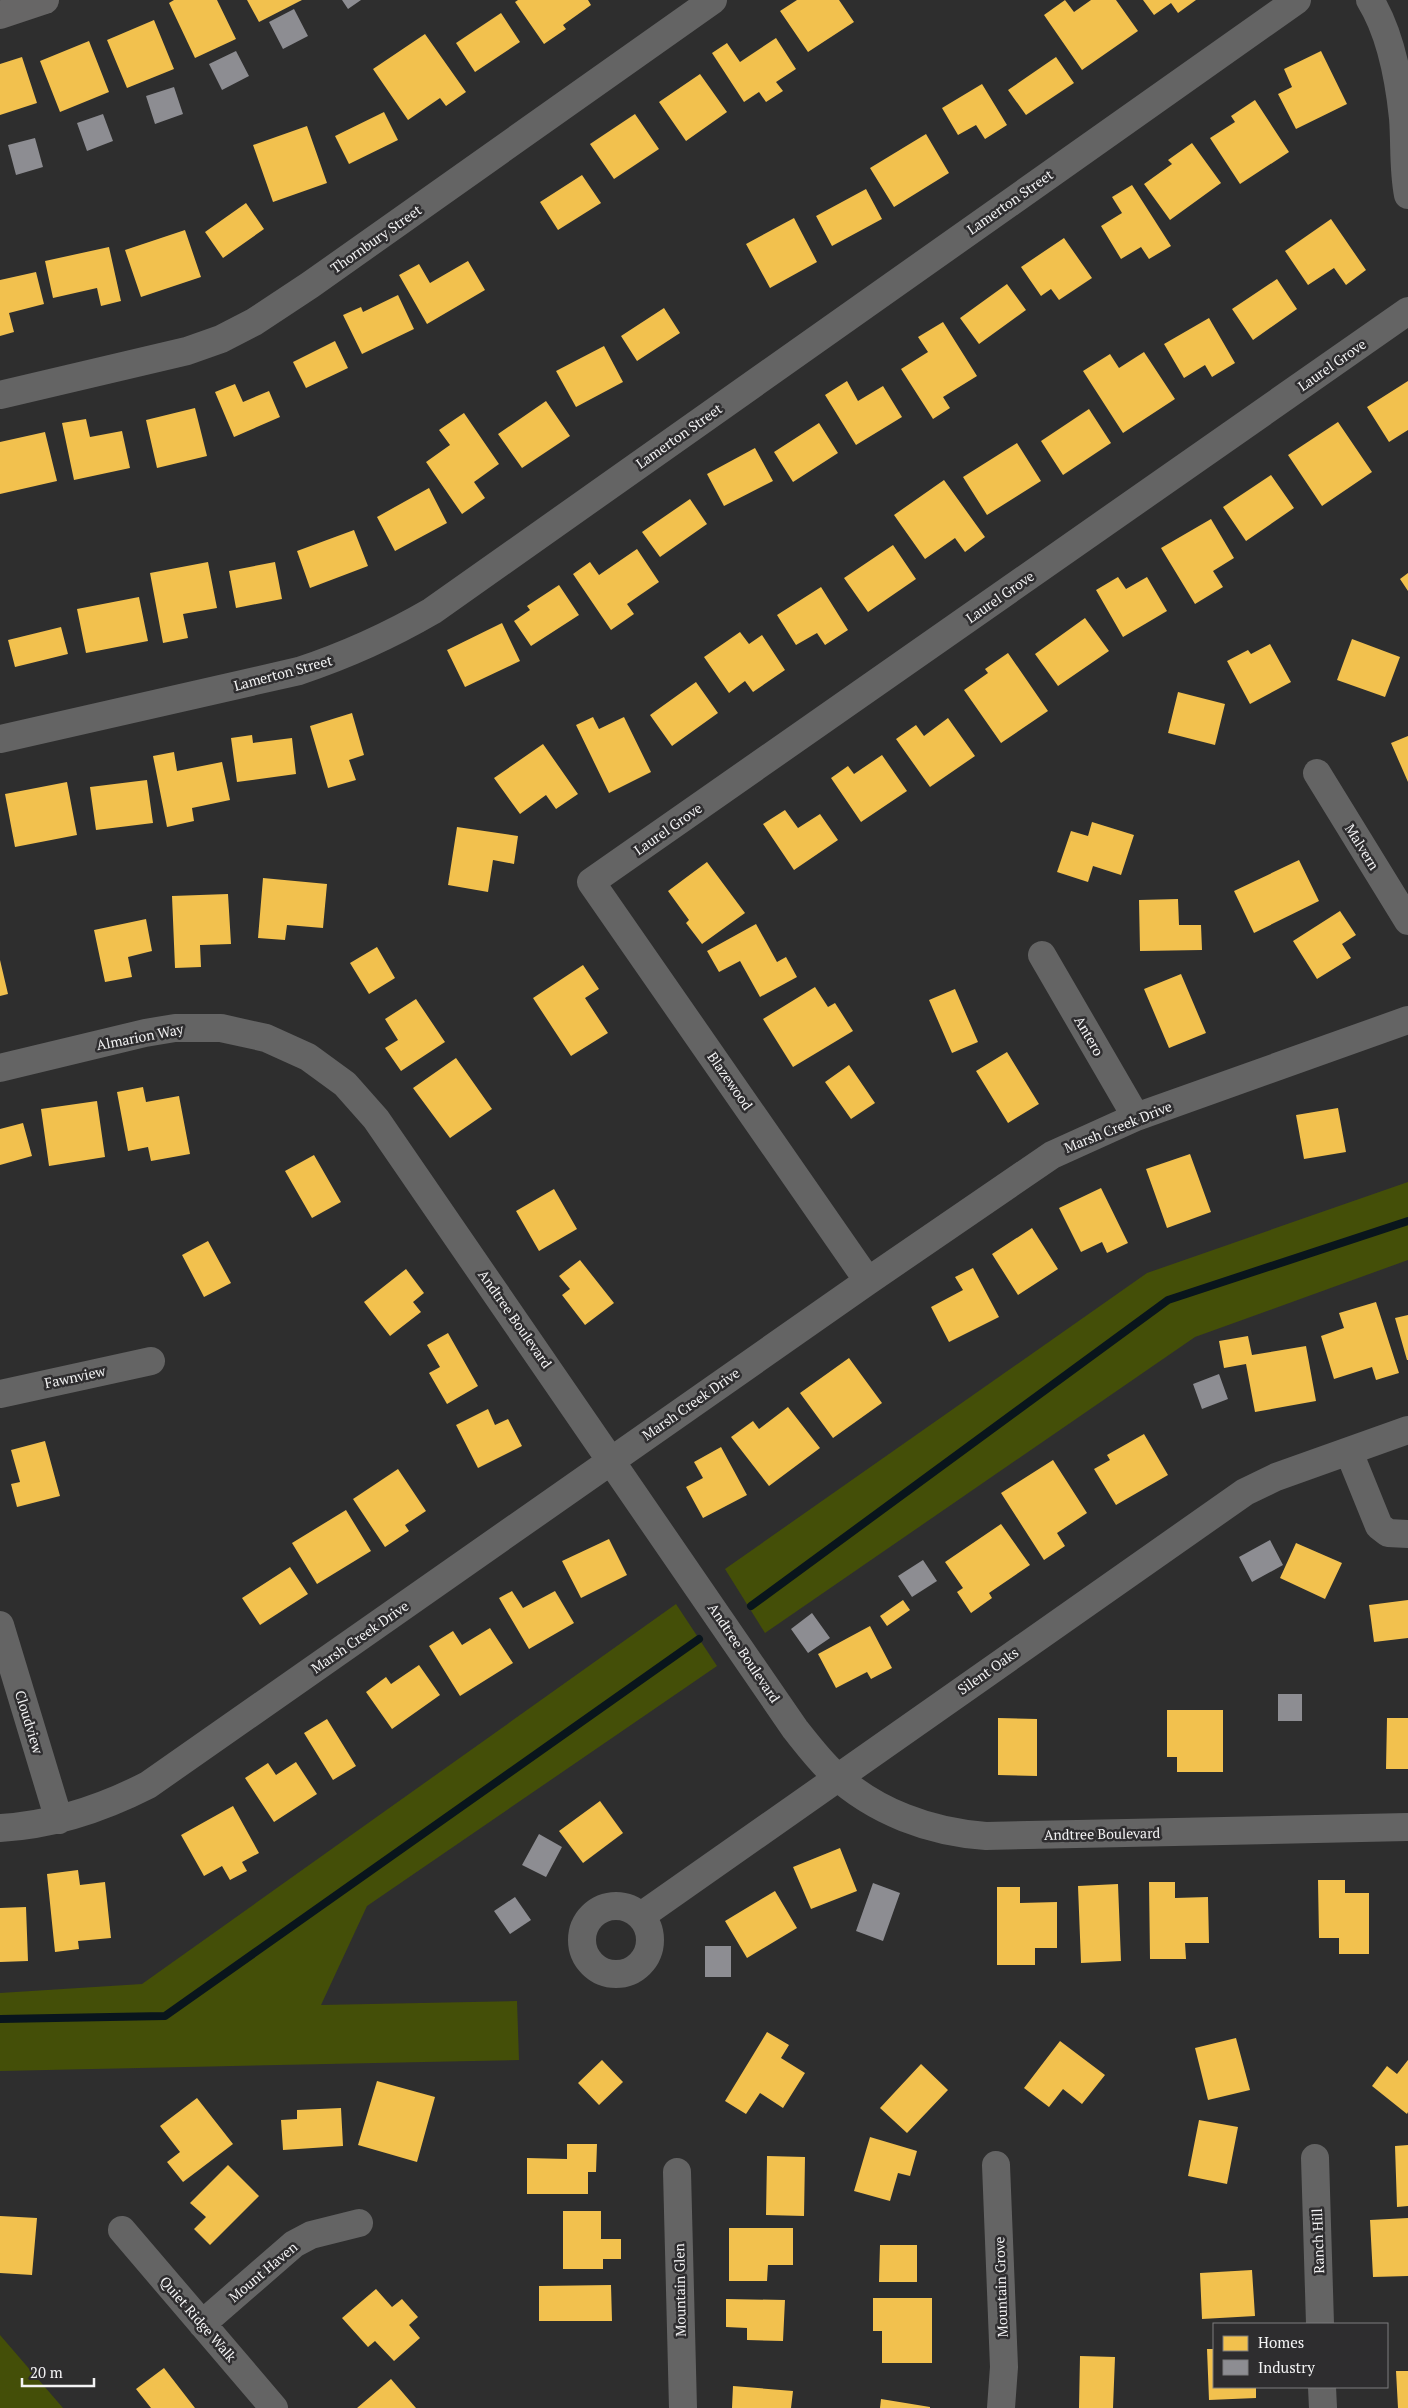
<svg xmlns="http://www.w3.org/2000/svg" width="1408" height="2408" viewBox="0 0 1408 2408" font-family="'PT Serif',serif">
  <rect width="100%" height="100%" fill="#2e2e2e"/>
  <path fill="#444f08" d="M 1408,1182 L 1408,1260 L 1195,1337 L 765,1633 L 725,1569 L 1147,1273 Z
    M 676,1604 L 717,1666 L 367,1906 L 321,2005 L 517,2001 L 519,2060 L 0,2071 L 0,1993 L 142,1984 Z
    M 0,2335 L 63,2408 L 0,2408 Z"/>
  <path fill="#f2c14e" d="M 174,0 L 217,0 L 236,39 L 195,58 L 169,3 Z
    M 247,0 L 302,0 L 259,22 Z
    M 518,0 L 588,0 L 591,5 L 563,25 L 566,29 L 544,44 L 515,2 Z
    M 797,0 L 839,0 L 854,22 L 808,52 L 780,11 Z
    M 1065,0 L 1074,12 L 1091,0 L 1116,0 L 1138,31 L 1082,70 L 1044,15 Z
    M 1143,0 L 1196,0 L 1178,13 L 1171,3 L 1154,15 Z
    M 501,13 L 520,42 L 475,72 L 456,43 Z
    M 154,20 L 174,69 L 127,88 L 107,40 Z
    M 425,34 L 466,92 L 446,106 L 440,98 L 408,120 L 373,69 Z
    M 776,38 L 796,69 L 776,82 L 783,91 L 766,102 L 759,92 L 744,102 L 712,53 L 727,43 L 740,62 Z
    M 89,41 L 109,92 L 60,112 L 40,61 Z
    M 1321,51 L 1347,104 L 1296,129 L 1278,94 L 1292,87 L 1284,69 Z
    M 22,57 L 37,103 L 0,115 L 0,64 Z
    M 1056,57 L 1074,83 L 1026,115 L 1008,90 Z
    M 700,74 L 727,112 L 686,141 L 659,102 Z
    M 982,84 L 1007,125 L 985,139 L 976,125 L 958,135 L 942,108 Z
    M 1255,100 L 1289,152 L 1240,184 L 1210,138 L 1235,122 L 1231,116 Z
    M 384,112 L 398,140 L 349,164 L 335,136 Z
    M 635,114 L 659,149 L 614,179 L 590,144 Z
    M 307,126 L 327,183 L 273,202 L 253,145 Z
    M 926,134 L 949,173 L 894,207 L 870,168 Z
    M 1192,143 L 1221,183 L 1170,220 L 1144,184 L 1172,164 L 1168,160 Z
    M 582,175 L 601,203 L 558,230 L 540,202 Z
    M 1132,185 L 1171,246 L 1149,259 L 1141,247 L 1121,259 L 1101,226 L 1122,213 L 1112,197 Z
    M 866,189 L 882,219 L 832,246 L 816,216 Z
    M 246,203 L 264,229 L 223,258 L 205,232 Z
    M 794,218 L 817,262 L 770,288 L 746,244 Z
    M 1331,219 L 1366,270 L 1346,285 L 1334,268 L 1308,285 L 1285,251 Z
    M 185,230 L 201,277 L 141,297 L 125,250 Z
    M 1064,238 L 1092,278 L 1059,300 L 1051,289 L 1041,296 L 1021,267 Z
    M 109,247 L 121,301 L 101,306 L 97,288 L 53,298 L 45,261 Z
    M 468,261 L 485,290 L 427,324 L 399,275 L 419,264 L 430,283 Z
    M 36,272 L 44,304 L 9,313 L 14,332 L 0,336 L 0,280 Z
    M 1277,279 L 1297,309 L 1253,340 L 1232,309 Z
    M 1007,284 L 1026,310 L 979,344 L 960,318 Z
    M 398,295 L 414,329 L 362,354 L 343,315 L 361,307 L 363,312 Z
    M 664,308 L 680,333 L 637,361 L 621,336 Z
    M 1209,318 L 1235,363 L 1212,377 L 1205,365 L 1184,378 L 1164,344 Z
    M 943,322 L 977,376 L 943,397 L 950,408 L 933,419 L 901,369 L 928,352 L 918,337 Z
    M 335,341 L 348,368 L 306,388 L 293,362 Z
    M 604,346 L 623,382 L 576,407 L 556,371 Z
    M 1144,352 L 1175,399 L 1123,433 L 1083,371 L 1110,354 L 1119,368 Z
    M 847,381 L 858,401 L 883,386 L 902,417 L 856,445 L 825,395 Z
    M 1408,381 L 1408,430 L 1389,442 L 1367,407 Z
    M 235,384 L 243,402 L 269,391 L 280,417 L 234,437 L 215,392 Z
    M 546,401 L 570,436 L 522,468 L 498,434 Z
    M 195,408 L 207,456 L 157,468 L 146,420 Z
    M 1089,409 L 1111,443 L 1063,475 L 1041,441 Z
    M 464,413 L 499,464 L 474,482 L 485,498 L 462,514 L 426,462 L 450,445 L 439,430 Z
    M 86,419 L 90,437 L 122,431 L 130,468 L 74,480 L 62,423 Z
    M 1338,422 L 1372,472 L 1322,506 L 1288,455 Z
    M 819,423 L 838,453 L 793,482 L 774,452 Z
    M 45,432 L 57,481 L 0,494 L 0,442 Z
    M 1017,443 L 1041,481 L 987,515 L 963,477 Z
    M 755,448 L 773,481 L 724,506 L 707,474 Z
    M 1271,475 L 1294,508 L 1246,541 L 1223,507 Z
    M 944,480 L 985,537 L 965,552 L 955,538 L 925,559 L 894,515 Z
    M 429,488 L 447,523 L 395,551 L 377,517 Z
    M 690,499 L 707,524 L 660,557 L 642,532 Z
    M 1211,519 L 1234,558 L 1213,571 L 1223,587 L 1195,604 L 1161,548 Z
    M 354,530 L 368,566 L 310,588 L 297,551 Z
    M 893,545 L 916,579 L 868,612 L 844,578 Z
    M 637,549 L 659,582 L 627,604 L 634,614 L 611,630 L 573,574 L 590,562 L 599,575 Z
    M 208,562 L 217,608 L 183,614 L 188,638 L 163,643 L 150,573 Z
    M 275,562 L 282,599 L 236,608 L 229,571 Z
    M 1408,573 L 1408,591 L 1400,579 Z
    M 1118,577 L 1126,589 L 1147,577 L 1167,611 L 1123,637 L 1096,590 Z
    M 559,585 L 579,615 L 531,646 L 514,621 L 530,610 L 527,606 Z
    M 821,587 L 848,630 L 825,645 L 817,633 L 796,645 L 777,615 Z
    M 139,597 L 148,641 L 86,653 L 77,609 Z
    M 1085,618 L 1109,651 L 1058,686 L 1035,654 Z
    M 502,623 L 520,661 L 465,687 L 447,650 Z
    M 61,627 L 68,654 L 15,667 L 8,640 Z
    M 740,632 L 749,644 L 762,635 L 785,670 L 753,692 L 745,681 L 729,693 L 704,657 Z
    M 1352,639 L 1400,657 L 1385,697 L 1337,680 Z
    M 1270,644 L 1291,682 L 1250,704 L 1227,661 L 1248,650 L 1251,654 Z
    M 1008,653 L 1048,711 L 1001,743 L 964,690 L 988,673 L 985,669 Z
    M 696,682 L 718,713 L 672,746 L 650,715 Z
    M 1178,692 L 1225,704 L 1215,745 L 1168,733 Z
    M 352,713 L 364,755 L 349,760 L 356,780 L 328,788 L 310,726 Z
    M 593,717 L 599,729 L 624,717 L 651,772 L 609,793 L 576,725 Z
    M 948,718 L 975,756 L 930,787 L 896,739 L 916,725 L 924,736 Z
    M 252,735 L 253,743 L 292,738 L 296,774 L 237,782 L 231,738 Z
    M 1408,736 L 1408,782 L 1391,743 Z
    M 543,744 L 578,794 L 556,809 L 546,795 L 520,814 L 494,778 Z
    M 174,752 L 177,771 L 222,762 L 230,800 L 192,808 L 194,821 L 167,827 L 153,756 Z
    M 882,755 L 907,791 L 861,822 L 831,778 L 848,766 L 854,774 Z
    M 147,780 L 153,823 L 96,830 L 90,787 Z
    M 67,782 L 77,835 L 15,847 L 5,794 Z
    M 785,810 L 798,828 L 820,814 L 838,840 L 794,870 L 763,824 Z
    M 1092,822 L 1134,835 L 1121,875 L 1093,866 L 1088,882 L 1057,872 L 1071,831 L 1088,836 Z
    M 457,827 L 518,836 L 514,864 L 493,860 L 488,892 L 448,885 Z
    M 1299,860 L 1319,901 L 1254,933 L 1234,891 Z
    M 707,862 L 745,913 L 702,944 L 686,923 L 689,920 L 668,891 Z
    M 263,878 L 327,884 L 323,928 L 287,925 L 285,940 L 258,938 Z
    M 228,894 L 231,944 L 200,945 L 201,967 L 175,968 L 172,896 Z
    M 1178,899 L 1179,925 L 1201,925 L 1202,950 L 1140,951 L 1139,900 Z
    M 1340,911 L 1356,935 L 1342,944 L 1351,958 L 1317,979 L 1293,941 Z
    M 146,919 L 152,951 L 128,957 L 132,977 L 105,982 L 94,930 Z
    M 756,924 L 777,962 L 786,957 L 797,977 L 760,997 L 740,961 L 719,972 L 707,951 Z
    M 377,947 L 395,978 L 369,994 L 350,963 Z
    M 0,960 L 8,994 L 0,996 Z
    M 583,965 L 599,989 L 585,998 L 608,1033 L 571,1056 L 533,998 Z
    M 1181,974 L 1206,1033 L 1169,1048 L 1144,989 Z
    M 815,987 L 828,1007 L 835,1003 L 853,1031 L 793,1067 L 763,1019 Z
    M 955,989 L 978,1042 L 952,1053 L 929,1000 Z
    M 416,999 L 445,1042 L 401,1071 L 385,1048 L 398,1040 L 385,1019 Z
    M 1007,1052 L 1039,1104 L 1008,1123 L 976,1071 Z
    M 456,1058 L 492,1109 L 450,1138 L 413,1088 Z
    M 849,1065 L 875,1103 L 851,1119 L 825,1082 Z
    M 143,1087 L 146,1102 L 179,1096 L 190,1154 L 151,1161 L 148,1147 L 128,1151 L 117,1092 Z
    M 97,1101 L 105,1157 L 49,1166 L 41,1109 Z
    M 1338,1108 L 1346,1152 L 1304,1159 L 1296,1115 Z
    M 23,1123 L 32,1156 L 0,1165 L 0,1129 Z
    M 1190,1154 L 1211,1212 L 1167,1228 L 1146,1169 Z
    M 314,1155 L 341,1202 L 312,1218 L 285,1171 Z
    M 1101,1188 L 1128,1243 L 1107,1253 L 1102,1242 L 1081,1252 L 1059,1208 Z
    M 554,1189 L 577,1229 L 539,1251 L 516,1211 Z
    M 1032,1228 L 1058,1269 L 1018,1295 L 992,1254 Z
    M 208,1241 L 231,1283 L 204,1297 L 182,1255 Z
    M 580,1260 L 614,1303 L 585,1325 L 562,1295 L 570,1289 L 559,1276 Z
    M 973,1268 L 999,1317 L 949,1342 L 931,1307 L 963,1290 L 955,1277 Z
    M 406,1269 L 424,1293 L 413,1302 L 421,1312 L 390,1336 L 364,1302 Z
    M 1376,1302 L 1399,1373 L 1376,1380 L 1372,1367 L 1334,1379 L 1321,1336 L 1344,1328 L 1339,1313 Z
    M 1408,1315 L 1408,1360 L 1407,1360 L 1395,1318 Z
    M 448,1333 L 478,1386 L 447,1404 L 429,1373 L 440,1367 L 427,1345 Z
    M 1248,1336 L 1252,1355 L 1306,1346 L 1316,1401 L 1255,1412 L 1246,1364 L 1224,1368 L 1219,1341 Z
    M 849,1358 L 882,1403 L 833,1438 L 800,1393 Z
    M 788,1407 L 820,1448 L 769,1486 L 731,1437 L 753,1421 L 759,1429 Z
    M 488,1409 L 495,1425 L 508,1419 L 522,1446 L 478,1468 L 456,1425 Z
    M 1144,1434 L 1168,1475 L 1116,1505 L 1094,1469 L 1110,1460 L 1107,1455 Z
    M 45,1441 L 60,1496 L 17,1507 L 11,1484 L 20,1482 L 11,1450 Z
    M 721,1447 L 747,1495 L 703,1518 L 686,1487 L 703,1478 L 694,1462 Z
    M 1053,1460 L 1087,1513 L 1057,1533 L 1065,1546 L 1044,1560 L 1001,1493 Z
    M 398,1469 L 426,1511 L 405,1525 L 409,1531 L 385,1547 L 353,1499 Z
    M 346,1510 L 371,1551 L 317,1584 L 292,1543 Z
    M 1001,1524 L 1030,1565 L 989,1593 L 992,1598 L 971,1613 L 957,1592 L 963,1588 L 945,1562 Z
    M 609,1539 L 627,1575 L 581,1598 L 562,1561 Z
    M 1296,1543 L 1342,1563 L 1325,1599 L 1280,1578 Z
    M 290,1567 L 308,1594 L 260,1625 L 242,1598 Z
    M 512,1591 L 523,1608 L 555,1591 L 574,1623 L 529,1649 L 499,1598 Z
    M 903,1600 L 910,1610 L 887,1626 L 880,1616 Z
    M 1408,1600 L 1408,1638 L 1374,1642 L 1369,1605 Z
    M 870,1626 L 892,1668 L 871,1679 L 867,1672 L 836,1688 L 818,1654 Z
    M 490,1628 L 513,1663 L 460,1696 L 429,1646 L 453,1631 L 462,1645 Z
    M 419,1665 L 440,1695 L 392,1729 L 366,1692 L 386,1677 L 391,1684 Z
    M 1167,1710 L 1223,1710 L 1223,1772 L 1177,1772 L 1177,1757 L 1167,1757 Z
    M 998,1718 L 1037,1719 L 1037,1776 L 998,1775 Z
    M 1387,1718 L 1408,1718 L 1408,1769 L 1386,1769 Z
    M 327,1719 L 356,1766 L 333,1780 L 304,1733 Z
    M 296,1762 L 317,1794 L 274,1822 L 245,1778 L 268,1763 L 276,1775 Z
    M 600,1801 L 623,1833 L 583,1863 L 559,1831 Z
    M 233,1806 L 259,1853 L 242,1862 L 247,1871 L 230,1880 L 222,1866 L 204,1876 L 181,1835 Z
    M 840,1848 L 857,1891 L 811,1909 L 793,1867 Z
    M 78,1870 L 80,1885 L 105,1882 L 111,1938 L 78,1941 L 79,1949 L 55,1952 L 47,1874 Z
    M 1318,1880 L 1345,1880 L 1345,1893 L 1369,1893 L 1369,1954 L 1339,1954 L 1339,1938 L 1319,1938 Z
    M 1149,1882 L 1175,1882 L 1175,1898 L 1208,1897 L 1209,1943 L 1185,1943 L 1186,1959 L 1150,1959 Z
    M 1118,1884 L 1121,1961 L 1081,1963 L 1078,1886 Z
    M 997,1887 L 1020,1887 L 1020,1903 L 1057,1902 L 1057,1948 L 1035,1948 L 1035,1965 L 997,1965 Z
    M 775,1891 L 797,1928 L 747,1958 L 725,1921 Z
    M 26,1907 L 28,1961 L 0,1962 L 0,1908 Z
    M 767,2032 L 789,2045 L 781,2058 L 805,2073 L 783,2108 L 760,2093 L 746,2114 L 725,2101 Z
    M 1236,2038 L 1250,2090 L 1208,2100 L 1195,2048 Z
    M 1060,2041 L 1105,2075 L 1082,2104 L 1063,2089 L 1049,2107 L 1024,2088 Z
    M 602,2060 L 623,2082 L 599,2105 L 578,2083 Z
    M 1408,2060 L 1408,2112 L 1407,2114 L 1372,2086 L 1387,2066 L 1397,2074 Z
    M 921,2064 L 948,2090 L 907,2133 L 880,2108 Z
    M 377,2081 L 435,2097 L 417,2162 L 358,2145 Z
    M 197,2098 L 233,2144 L 183,2182 L 167,2162 L 180,2152 L 160,2126 Z
    M 341,2108 L 343,2146 L 283,2150 L 281,2120 L 297,2119 L 297,2110 Z
    M 1199,2120 L 1238,2127 L 1227,2184 L 1188,2176 Z
    M 870,2137 L 917,2151 L 910,2176 L 898,2173 L 890,2201 L 854,2191 Z
    M 567,2144 L 597,2144 L 596,2172 L 588,2172 L 588,2194 L 527,2194 L 527,2158 L 567,2159 Z
    M 1408,2145 L 1408,2206 L 1397,2207 L 1395,2146 Z
    M 767,2156 L 805,2157 L 804,2216 L 766,2215 Z
    M 228,2165 L 259,2196 L 210,2245 L 194,2229 L 206,2217 L 190,2203 Z
    M 563,2211 L 601,2211 L 601,2239 L 621,2239 L 621,2259 L 603,2259 L 603,2269 L 563,2269 Z
    M 0,2216 L 37,2218 L 32,2275 L 0,2273 Z
    M 1408,2218 L 1408,2276 L 1373,2277 L 1370,2220 Z
    M 729,2228 L 793,2228 L 793,2265 L 768,2265 L 767,2281 L 729,2281 Z
    M 880,2245 L 917,2245 L 917,2282 L 879,2282 Z
    M 1252,2270 L 1255,2316 L 1202,2319 L 1200,2273 Z
    M 611,2285 L 612,2321 L 539,2321 L 539,2286 Z
    M 376,2289 L 392,2307 L 402,2299 L 418,2317 L 409,2325 L 420,2338 L 394,2361 L 375,2341 L 368,2347 L 342,2318 Z
    M 873,2298 L 932,2298 L 932,2363 L 882,2363 L 882,2331 L 873,2331 Z
    M 726,2299 L 785,2300 L 783,2341 L 747,2340 L 747,2328 L 726,2327 Z
    M 1207,2349 L 1214,2349 L 1214,2387 L 1256,2387 L 1256,2398 L 1209,2400 Z
    M 1080,2356 L 1115,2357 L 1113,2408 L 1079,2408 Z
    M 164,2368 L 195,2408 L 151,2408 L 136,2389 Z
    M 1396,2371 L 1408,2371 L 1408,2408 L 1398,2408 Z
    M 391,2379 L 416,2408 L 357,2408 Z
    M 733,2386 L 793,2391 L 791,2408 L 732,2408 Z
    M 881,2399 L 930,2407 L 930,2408 L 880,2408 Z"/>
  <path fill="#8d8d92" d="M 342,0 L 361,0 L 348,9 Z
    M 294,9 L 308,36 L 283,49 L 269,22 Z
    M 236,51 L 249,76 L 222,90 L 209,64 Z
    M 174,87 L 183,114 L 155,124 L 146,96 Z
    M 103,114 L 113,141 L 87,151 L 77,123 Z
    M 35,138 L 43,167 L 16,175 L 8,145 Z
    M 1219,1374 L 1228,1399 L 1202,1409 L 1193,1384 Z
    M 1270,1540 L 1283,1565 L 1252,1582 L 1239,1557 Z
    M 923,1560 L 937,1581 L 912,1597 L 898,1576 Z
    M 812,1613 L 830,1638 L 808,1653 L 791,1629 Z
    M 1278,1694 L 1302,1694 L 1302,1721 L 1278,1721 Z
    M 539,1834 L 562,1847 L 546,1877 L 522,1865 Z
    M 873,1883 L 900,1893 L 883,1941 L 856,1931 Z
    M 515,1897 L 531,1920 L 510,1934 L 494,1911 Z
    M 705,1946 L 731,1946 L 731,1977 L 705,1977 Z"/>
  <g fill="none" stroke-linecap="round" stroke-linejoin="round">
    <path stroke="#09151c" stroke-width="8" d="M 751,1606 L 1168,1300 L 1408,1221
      M 0,2019 L 165,2016 L 699,1639"/>
    <path stroke="#646464" stroke-width="28" d="M 1370,0 C 1391,34 1399,79 1403,118 C 1405,144 1403,170 1408,195
      M 0,395 L 187,351 L 221,339 L 254,322 L 310,285 L 713,0
      M 0,739 L 299,671 C 347,655 389,636 432,611 L 1297,0
      M 1317,773 L 1408,921
      M 1042,955 L 1136,1117
      M 0,1068 L 145,1033 L 175,1028 L 221,1028 L 266,1038 L 308,1057 L 345,1084 L 376,1119 L 795,1729 C 807,1744 819,1760 833,1773 C 875,1812 930,1832 986,1836 L 1408,1827
      M 868,1281 L 591,882 L 1408,311
      M 0,1394 L 151,1361
      M 1349,1452 L 1379,1526 L 1388,1533 L 1408,1534
      M 0,1625 L 59,1820
      M 0,1828 C 53,1825 101,1809 148,1785 L 868,1281 L 1052,1155 L 1136,1117 L 1408,1020
      M582 1940a34 34 0 1 1 68 0a34 34 0 1 1-68 0Z
      M 641,1916 L 1245,1492 L 1276,1477 L 1408,1430
      M 1315,2158 L 1320,2324
      M 996,2165 L 1004,2367 L 1001,2408
      M 677,2172 L 683,2408
      M 122,2230 L 274,2408
      M 202,2324 L 294,2244 L 311,2235 L 359,2223
      M 1322,2387 L 1323,2408"/>
    <path stroke="#676666" stroke-width="28" d="M 0,15 L 45,0"/>
  </g>
  <g text-anchor="middle" stroke-width="5" stroke-linejoin="round" paint-order="stroke">
    <g font-size="14" fill="#f3f3f4" stroke="#2e2d2f">
      <text transform="translate(1010 202) rotate(-35)" y="5">Lamerton Street</text>
      <text transform="translate(376 239) rotate(-35)" y="5">Thornbury Street</text>
      <text transform="translate(1332 365) rotate(-35)" y="5">Laurel Grove</text>
      <text transform="translate(679 436) rotate(-35)" y="5">Lamerton Street</text>
      <text transform="translate(1000 597) rotate(-35)" y="5">Laurel Grove</text>
      <text transform="translate(283 673) rotate(-15)" y="5">Lamerton Street</text>
      <text transform="translate(668 829) rotate(-35)" y="5">Laurel Grove</text>
      <text transform="translate(1362 847) rotate(58)" y="5">Malvern</text>
      <text transform="translate(1089 1036) rotate(60)" y="5">Antero</text>
      <text transform="translate(140 1037) rotate(-11)" y="5">Almarion Way</text>
      <text transform="translate(730 1081) rotate(55)" y="5">Blazewood</text>
      <text transform="translate(1118 1127) rotate(-22)" y="5">Marsh Creek Drive</text>
      <text transform="translate(515 1319) rotate(55)" y="5">Andtree Boulevard</text>
      <text transform="translate(75 1377) rotate(-12)" y="5">Fawnview</text>
      <text transform="translate(691 1404) rotate(-35)" y="5">Marsh Creek Drive</text>
      <text transform="translate(360 1637) rotate(-35)" y="5">Marsh Creek Drive</text>
      <text transform="translate(744 1653) rotate(56)" y="5">Andtree Boulevard</text>
      <text transform="translate(988 1671) rotate(-35)" y="5">Silent Oaks</text>
      <text transform="translate(29 1722) rotate(73)" y="5">Cloudview</text>
      <text transform="translate(1102 1834) rotate(-1)" y="5">Andtree Boulevard</text>
      <text transform="translate(1318 2241) rotate(-92)" y="5">Ranch Hill</text>
      <text transform="translate(263 2272) rotate(-40)" y="5">Mount Haven</text>
      <text transform="translate(1001 2287) rotate(-92)" y="5">Mountain Grove</text>
      <text transform="translate(680 2290) rotate(-91)" y="5">Mountain Glen</text>
      <text transform="translate(198 2319) rotate(49)" y="5">Quiet Ridge Walk</text>
    </g>
  </g>
  <rect x="1213" y="2323" width="175" height="65" fill="#2e2d2f" stroke="#7d7c7e"/>
  <rect x="1223" y="2336" width="25" height="15" fill="#f2c14e" stroke="#7d7c7e"/>
  <text x="1258" y="2348" font-size="15" fill="#f3f3f4">Homes</text>
  <rect x="1223" y="2360" width="25" height="15" fill="#8d8d92" stroke="#7d7c7e"/>
  <text x="1258" y="2373" font-size="15" fill="#f3f3f4">Industry</text>
  <path d="M22 2378v8h72v-8" fill="none" stroke="#f3f3f4" stroke-width="2.5"/>
  <text x="30" y="2378" font-size="15" fill="#f3f3f4" stroke="#2e2d2f" stroke-width="4" paint-order="stroke">20 m</text>
</svg>
